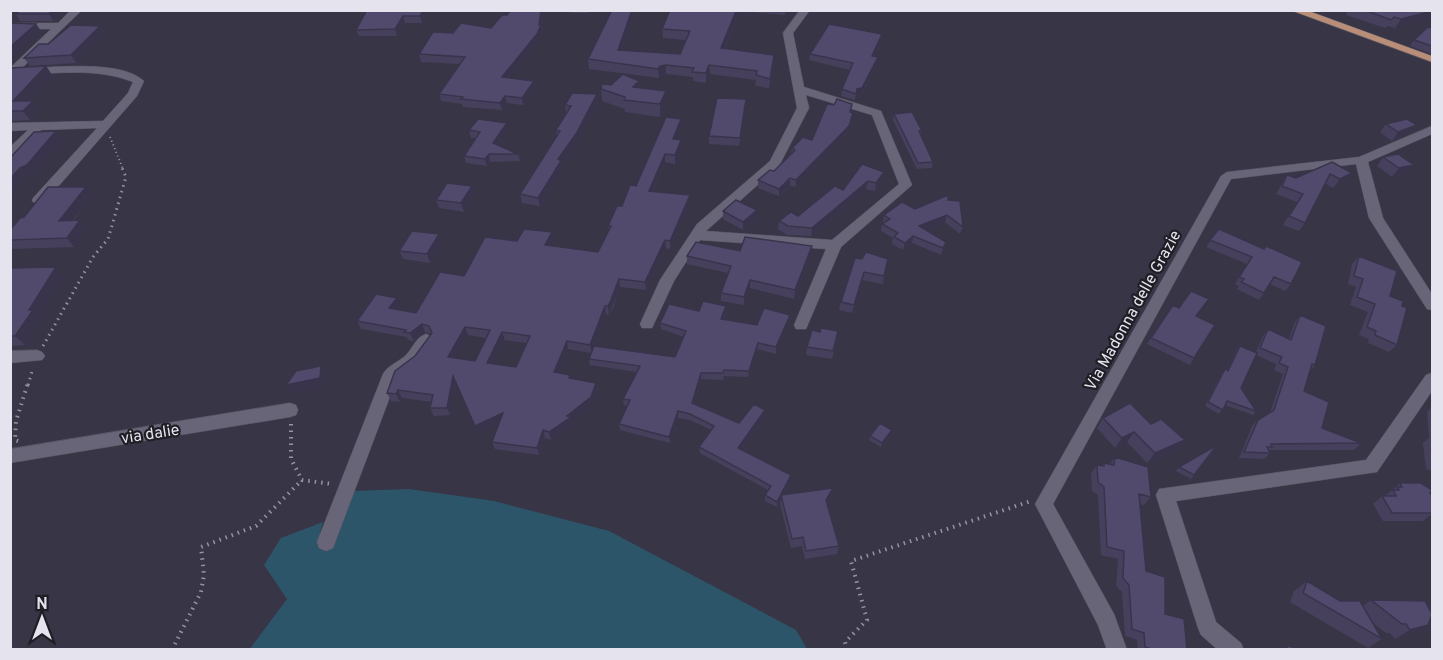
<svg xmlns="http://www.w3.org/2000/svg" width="1443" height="660" viewBox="0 0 1443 660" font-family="Overpass,sans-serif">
  <rect width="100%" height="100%" fill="#383546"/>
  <path fill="#2d5569" d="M 409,489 L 494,501 L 609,531 L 796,630 L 807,649 L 249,650 L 287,599 L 264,565 L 281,538 L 323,522 L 320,533 L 338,533 L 353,491 Z"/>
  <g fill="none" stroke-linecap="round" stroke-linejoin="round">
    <defs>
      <path id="minor" d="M 71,10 L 82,10 L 22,68 C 53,68 120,59 144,81 L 137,96 L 43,204 L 38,205 L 32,201 L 33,198 L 97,128 L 41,130 L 14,158 L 10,159 L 10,147 L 28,130 L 10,131 L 10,123 L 103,121 L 128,93 L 133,82 C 96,67 54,74 15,75 L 10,77 L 10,68 L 51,29 L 10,29 L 10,23 L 58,23 Z
        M 800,10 L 810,10 L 793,33 L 804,87 L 881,111 L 912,185 L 841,247 L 806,329 L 796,329 L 794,325 L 826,249 L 700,240 L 674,281 L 652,328 L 642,328 L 640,324 L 660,280 L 697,224 L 770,161 L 797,108 L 783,33 ZM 806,95 L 872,115 L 899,184 L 832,240 L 706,231 L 779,166 L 809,108 Z
        M 1432,126 L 1432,134 L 1368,162 L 1383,218 L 1432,294 L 1432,310 L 1427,309 L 1369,218 L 1356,164 L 1231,179 L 1053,504 L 1114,614 L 1127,650 L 1107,650 L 1098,625 L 1035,504 L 1221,176 L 1227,172 L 1359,157 Z
        M 426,334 L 431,336 L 434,340 L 417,363 L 397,378 L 333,548 L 326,551 L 319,548 L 317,542 L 383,374 C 388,365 399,362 406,355 C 413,348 416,337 426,334 Z
        M 37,350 L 42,352 L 45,356 L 42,360 L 10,363 L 10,351 Z
        M 1432,373 L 1432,391 L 1377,472 L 1176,501 L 1216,622 L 1241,643 L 1244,650 L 1218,650 L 1201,635 L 1198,628 L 1156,495 L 1159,489 L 1366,460 L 1426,375 Z
        M 290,403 L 296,405 L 298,410 L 296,415 L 290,417 L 10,463 L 10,449 Z"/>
      <path id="major" d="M 1290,10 L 1306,10 L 1432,56 L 1432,62 Z"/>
    </defs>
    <use href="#minor" stroke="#575462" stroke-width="1"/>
    <use href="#major" stroke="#575462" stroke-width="1"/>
    <path stroke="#9693a1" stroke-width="2" stroke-dasharray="1 3" stroke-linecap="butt" d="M 110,137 L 123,169"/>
    <path stroke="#9693a1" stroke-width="3" stroke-dasharray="1.5 4.5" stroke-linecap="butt" d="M 43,346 L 93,257 L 108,239 L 126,177 L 122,168
      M 28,385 L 33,368"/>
    <path stroke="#9693a1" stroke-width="4" stroke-dasharray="1.5 5" stroke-linecap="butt" d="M 291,424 L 291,459 L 302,480 L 332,484
      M 18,441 L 15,440 L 16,421 L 28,383
      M 172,650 L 201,592 L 204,575 L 201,547 L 256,526 L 302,480
      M 847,650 L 845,642 L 867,620 L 851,561 L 1031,501"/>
    <use href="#minor" fill="#696578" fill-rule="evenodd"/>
    <use href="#major" fill="#b98e78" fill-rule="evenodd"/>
  </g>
  <path fill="#47405d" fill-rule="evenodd" d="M 64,10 L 53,21 L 20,21 L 16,14 Z
    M 367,10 L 429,10 L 422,23 L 405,23 L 397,36 L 359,36 L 356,30 Z
    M 544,10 L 541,25 L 543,32 L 538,41 L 509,78 L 534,81 L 535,89 L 523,105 L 507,103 L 502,110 L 463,107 L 462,104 L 441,101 L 439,94 L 460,64 L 421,62 L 419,54 L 453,33 L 491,28 L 507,15 Z
    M 567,10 L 589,10 L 589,13 L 575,13 L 568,12 Z
    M 612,10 L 791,10 L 785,15 L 751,12 L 736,20 L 725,49 L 774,55 L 774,64 L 769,89 L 755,85 L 756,80 L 710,74 L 706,83 L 693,81 L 693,77 L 666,74 L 660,75 L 659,78 L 589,69 L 588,59 ZM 636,11 L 669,12 L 662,29 L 663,38 L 686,40 L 680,54 L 622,50 Z
    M 1343,10 L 1432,10 L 1395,28 L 1388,26 L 1385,28 L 1346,15 L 1347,13 Z
    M 100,26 L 104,34 L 76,63 L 30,66 L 24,58 L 48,44 Z
    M 1432,28 L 1432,54 L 1410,46 L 1414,40 Z
    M 882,34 L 881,41 L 874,56 L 878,57 L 877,63 L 861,95 L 856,95 L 855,100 L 841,96 L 842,89 L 850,70 L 809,60 L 810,54 Z
    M 46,66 L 52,75 L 29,101 L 33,101 L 40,110 L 30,120 L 10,121 L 10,68 Z
    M 639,81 L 640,88 L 666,91 L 666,104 L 660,117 L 625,112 L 625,109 L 602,101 L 601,89 L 611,85 Z
    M 597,94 L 598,102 L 577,142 L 561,165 L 562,169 L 540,206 L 522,203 L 520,194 L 557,136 L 556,130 L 566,113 L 565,105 Z
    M 746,99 L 745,107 L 739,146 L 709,144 L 709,136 Z
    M 851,113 L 852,120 L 847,133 L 795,187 L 790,185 L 779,196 L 758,188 L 758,180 L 774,171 L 791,153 L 792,148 L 812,140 Z
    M 894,114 L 922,131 L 921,135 L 933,162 L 932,168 L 917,169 L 893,120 Z
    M 1386,124 L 1417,125 L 1410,133 L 1392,141 L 1380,132 Z
    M 682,127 L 676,139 L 681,140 L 682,148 L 675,164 L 665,162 L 653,191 L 690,203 L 670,249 L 666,248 L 646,290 L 620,287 L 613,308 L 609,315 L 606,314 L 594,346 L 675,357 L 684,337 L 661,329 L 660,323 L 699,311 L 726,313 L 724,320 L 757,325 L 790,315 L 789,321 L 776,354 L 757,349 L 748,377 L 724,376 L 723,380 L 701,379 L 694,404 L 739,423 L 765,416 L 741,450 L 791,481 L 783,495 L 833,488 L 831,497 L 827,504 L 839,546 L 837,554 L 805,559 L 802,546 L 791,548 L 780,504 L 781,499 L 777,507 L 765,501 L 765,495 L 768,490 L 700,453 L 699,447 L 711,430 L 690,420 L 678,418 L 670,443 L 620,430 L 619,424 L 627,406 L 624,405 L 623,399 L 637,372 L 590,365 L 589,359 L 591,353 L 568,349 L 559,373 L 570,375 L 571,379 L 596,383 L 598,391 L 593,405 L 572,422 L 573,425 L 551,440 L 545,438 L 539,455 L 495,449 L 492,442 L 499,424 L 478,433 L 456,384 L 450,415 L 434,416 L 430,408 L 432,402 L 402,398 L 400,402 L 391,401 L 387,393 L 432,334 L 425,332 L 414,341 L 408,340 L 407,337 L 361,329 L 357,321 L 400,306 L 398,310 L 416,313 L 464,276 L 517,241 L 552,232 L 554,241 L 551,246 L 598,252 L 609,231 L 608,226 L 636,186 ZM 468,335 L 486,338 L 475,361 L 455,358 ZM 505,340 L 527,343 L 516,367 L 493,364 Z
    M 469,130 L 508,130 L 498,145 L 518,154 L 520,161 L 490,162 L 487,166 L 466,163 L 464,156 L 476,138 L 471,138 Z
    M 1383,157 L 1414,165 L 1407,174 L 1392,177 L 1377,166 Z
    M 1332,162 L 1352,173 L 1345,181 L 1333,188 L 1325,183 L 1305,223 L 1299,231 L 1283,225 L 1297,202 L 1276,194 L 1287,175 L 1296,178 Z
    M 884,172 L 882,180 L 875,191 L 866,189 L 811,236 L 787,235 L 778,229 L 779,221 L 798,216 L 843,190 Z
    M 472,186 L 474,194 L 464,212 L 439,208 L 436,200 Z
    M 92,195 L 73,221 L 86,229 L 74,247 L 10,249 L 10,230 L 24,217 Z
    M 948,200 L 963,227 L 960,234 L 945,222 L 925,230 L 946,242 L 941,255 L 912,243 L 903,250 L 892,244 L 893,238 L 881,231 L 882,224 L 884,223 L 883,222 L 884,215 L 915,209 Z
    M 757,210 L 757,218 L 743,230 L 723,219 L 723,211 Z
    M 1219,229 L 1291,284 L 1285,291 L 1270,284 L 1259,300 L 1237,289 L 1239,286 L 1235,284 L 1247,264 L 1206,247 Z
    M 442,243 L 430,263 L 403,259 L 399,251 Z
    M 740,251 L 811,254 L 794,299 L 750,288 L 744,305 L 721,301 L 721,293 L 728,273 L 687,264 L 687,256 Z
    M 1359,256 L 1390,296 L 1397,345 L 1389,352 L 1368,343 L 1369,339 L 1359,335 L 1368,312 L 1350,305 L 1356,287 L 1348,284 L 1352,264 Z
    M 862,259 L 884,276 L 883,284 L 862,280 L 852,313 L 839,310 L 841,302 Z
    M 56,267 L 64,277 L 39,317 L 42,319 L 25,345 L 10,346 L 10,268 Z
    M 1173,305 L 1215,325 L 1190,365 L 1147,344 Z
    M 1300,315 L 1315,365 L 1310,371 L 1304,391 L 1322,428 L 1361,443 L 1354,450 L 1270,450 L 1270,453 L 1264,459 L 1239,458 L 1252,426 L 1258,420 L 1270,413 L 1283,374 L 1274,370 L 1276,364 L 1256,355 L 1241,388 L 1256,411 L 1253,415 L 1225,405 L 1219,414 L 1205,406 L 1222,373 L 1225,369 L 1227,371 L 1237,350 L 1240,346 L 1256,352 L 1263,336 L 1268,329 L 1289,339 L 1295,322 Z
    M 837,339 L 832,359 L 806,355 L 807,347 Z
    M 1432,407 L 1432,471 L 1426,469 L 1423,443 L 1429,438 L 1427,412 Z
    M 1103,418 L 1151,424 L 1185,440 L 1177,451 L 1147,463 L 1127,442 L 1115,448 L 1097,428 Z
    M 891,434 L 881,447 L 869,440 L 870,436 Z
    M 1217,445 L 1191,479 L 1176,471 L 1179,467 Z
    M 1115,457 L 1151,497 L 1144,505 L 1140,504 L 1146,571 L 1165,614 L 1187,650 L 1138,650 L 1137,640 L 1125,636 L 1122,592 L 1116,586 L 1118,559 L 1101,555 L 1098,495 L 1092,491 L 1091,474 L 1097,465 L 1101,466 L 1104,463 L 1110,464 Z
    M 1400,483 L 1432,495 L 1432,514 L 1423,521 L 1383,521 L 1373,504 L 1382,496 L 1385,496 Z
    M 1307,581 L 1340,601 L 1363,606 L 1371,600 L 1428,625 L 1412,634 L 1395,639 L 1390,633 L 1386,633 L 1372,622 L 1382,639 L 1368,648 L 1290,602 L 1294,591 Z"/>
  <path fill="#39344c" d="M 53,10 L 64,10 L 53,21 L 49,14 Z
    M 423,10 L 429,10 L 422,23 L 420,16 Z
    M 541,10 L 544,10 L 541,26 L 541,25 L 543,32 L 538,41 L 504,85 L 502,77 L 539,25 Z
    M 632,10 L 635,10 L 636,11 L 619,59 L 618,50 Z
    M 737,10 L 751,10 L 751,12 L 736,20 L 721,58 L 721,48 L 736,11 Z
    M 785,10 L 791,10 L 785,15 Z
    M 1432,11 L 1432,18 L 1395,28 L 1401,19 Z
    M 403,16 L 405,23 L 397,36 L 395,29 Z
    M 36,24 L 41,31 L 10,60 L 10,47 Z
    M 100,26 L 104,34 L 76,63 L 71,55 Z
    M 882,34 L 881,41 L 871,62 L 872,56 Z
    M 774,55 L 774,64 L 769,89 L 770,79 Z
    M 878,57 L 877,63 L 861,95 L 856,95 L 855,100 L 857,89 Z
    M 666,65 L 666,74 L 660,75 L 659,78 L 658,69 L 660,66 Z
    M 709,65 L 710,74 L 706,83 L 706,73 Z
    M 46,66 L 52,75 L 20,111 L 13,101 Z
    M 534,81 L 535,89 L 523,105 L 522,98 Z
    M 639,81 L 640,93 L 633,87 Z
    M 666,91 L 666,104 L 660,117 L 660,104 Z
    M 597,94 L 598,102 L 577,142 L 561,165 L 562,169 L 540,206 L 538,198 L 558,159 Z
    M 505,96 L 507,103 L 502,110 L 500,103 Z
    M 33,101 L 40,110 L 30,120 L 23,111 Z
    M 853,113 L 852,120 L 847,133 L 795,187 L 796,180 Z
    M 681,119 L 682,127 L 673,147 L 673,139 Z
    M 507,123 L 508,130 L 495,150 L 493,143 Z
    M 1417,125 L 1410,133 L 1392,141 L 1398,132 Z
    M 56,131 L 63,140 L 35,174 L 27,176 L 10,197 L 10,179 L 20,168 Z
    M 681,140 L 682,148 L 675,164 L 675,155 Z
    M 489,154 L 490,162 L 487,166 L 485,159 Z
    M 665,154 L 665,162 L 649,199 L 649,191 Z
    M 1414,165 L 1407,174 L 1392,177 L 1399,168 Z
    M 884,172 L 882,180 L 875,191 L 876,183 Z
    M 1352,173 L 1345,181 L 1333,188 L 1340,179 Z
    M 790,178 L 790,185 L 779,196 L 779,189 Z
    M 868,181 L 866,189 L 811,236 L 812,228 Z
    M 472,186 L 474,194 L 464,212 L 461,203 Z
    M 86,187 L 92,195 L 66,229 L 59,221 Z
    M 690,195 L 690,203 L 670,249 L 670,241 Z
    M 757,210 L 757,218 L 743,230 L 743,222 Z
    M 947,215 L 945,222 L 918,233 L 919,226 Z
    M 80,220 L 86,229 L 74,247 L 67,238 Z
    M 552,232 L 554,241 L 547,253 L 545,245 Z
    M 439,234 L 442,243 L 430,263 L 427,254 Z
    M 913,236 L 912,243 L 903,250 L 905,243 Z
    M 665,240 L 666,248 L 646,290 L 645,282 Z
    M 812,246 L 811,254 L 794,299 L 795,290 Z
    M 56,267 L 64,277 L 39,317 L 42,319 L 25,345 L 15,336 L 29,310 Z
    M 619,279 L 620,287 L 609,315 L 608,306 Z
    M 750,280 L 750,288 L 744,305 L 744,297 Z
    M 397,298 L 400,306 L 393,316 L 389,308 Z
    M 605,306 L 606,314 L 592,353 L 590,345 Z
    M 726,306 L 726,313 L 721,326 L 721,319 Z
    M 790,315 L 789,321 L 776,354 L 776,347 Z
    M 422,324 L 425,332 L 414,341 L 410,333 Z
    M 465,327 L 468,335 L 452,366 L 448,357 Z
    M 502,332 L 505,340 L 490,371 L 487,363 Z
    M 567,341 L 568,349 L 556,380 L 554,372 Z
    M 758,343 L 757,349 L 748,377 L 749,371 Z
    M 321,366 L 326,375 L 325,386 L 291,393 L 286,385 Z
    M 701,373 L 701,379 L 692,410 L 692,403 Z
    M 453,376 L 456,384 L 450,415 L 447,408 Z
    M 596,383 L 598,391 L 593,405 L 572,422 L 573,425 L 551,440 L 549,432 L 567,416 Z
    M 398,390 L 402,398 L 400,402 L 396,394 Z
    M 765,410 L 765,416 L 738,454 L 738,448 Z
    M 678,411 L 678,418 L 670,443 L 669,437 Z
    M 503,413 L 506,421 L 478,433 L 475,426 Z
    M 543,430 L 545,438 L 539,455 L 537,448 Z
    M 892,430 L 891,434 L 881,447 L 882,443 Z
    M 1134,432 L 1127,442 L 1115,448 L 1122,438 Z
    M 1185,440 L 1177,451 L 1147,463 L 1155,453 Z
    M 791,475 L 791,481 L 782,497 L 781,495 L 781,499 L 777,507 L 777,502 Z
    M 833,488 L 831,497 L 824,509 L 826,500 Z
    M 1428,625 L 1412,634 L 1395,639 L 1410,630 Z"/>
  <path fill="#524a6c" stroke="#39344c" stroke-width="1.5" fill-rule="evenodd" d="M 20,10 L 53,10 L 49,14 L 16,14 Z
    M 367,10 L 423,10 L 420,16 L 403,16 L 395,29 L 356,30 Z
    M 511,10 L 541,10 L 539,25 L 541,25 L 537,34 L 502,77 L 534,81 L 522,98 L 505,96 L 500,103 L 461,99 L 463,97 L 439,94 L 465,57 L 419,54 L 433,32 L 453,33 L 461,23 L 491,28 L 502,15 L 507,15 Z
    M 612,10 L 632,10 L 618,50 L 680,54 L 690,31 L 662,29 L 670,10 L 737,10 L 736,11 L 721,48 L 774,55 L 770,79 L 756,75 L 757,71 L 709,65 L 706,73 L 692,72 L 694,68 L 666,65 L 660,66 L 658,69 L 588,59 Z
    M 1365,10 L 1432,10 L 1432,11 L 1401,19 L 1394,17 L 1391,20 Z
    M 10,23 L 36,24 L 10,47 Z
    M 829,24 L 882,34 L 872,56 L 878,57 L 862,88 L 857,89 L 856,94 L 842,89 L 853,63 L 810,54 Z
    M 71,25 L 100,26 L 71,55 L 24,58 L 39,44 L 48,44 Z
    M 1428,27 L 1432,28 L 1432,46 L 1414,40 Z
    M 46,66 L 13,101 L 33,101 L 23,111 L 10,111 L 10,68 Z
    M 623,74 L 639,81 L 633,87 L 666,91 L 660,104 L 624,100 L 625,97 L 601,89 L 602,84 L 611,85 Z
    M 572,93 L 597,94 L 576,134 L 558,159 L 561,161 L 538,198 L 520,194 L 560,131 L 556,130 L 571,106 L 565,105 Z
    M 717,98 L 746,99 L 740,138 L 709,136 Z
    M 837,99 L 852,104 L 850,112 L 853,113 L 849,126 L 796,180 L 790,178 L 779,189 L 758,180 L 770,170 L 774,171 L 795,150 L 792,148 L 803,137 L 812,140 L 827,104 L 834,105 Z
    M 912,112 L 922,131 L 919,131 L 933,162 L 918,163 L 894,114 Z
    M 666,117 L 681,119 L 673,139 L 681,140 L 675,155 L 665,154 L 649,191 L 690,195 L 670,241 L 665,240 L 645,282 L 619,279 L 611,300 L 608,306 L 605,306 L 590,345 L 567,341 L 554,372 L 570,375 L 569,378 L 596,383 L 591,397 L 567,416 L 571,417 L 549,432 L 543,430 L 537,448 L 492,442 L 503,413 L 475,426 L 453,376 L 447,408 L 430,408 L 433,395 L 398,390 L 396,394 L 387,393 L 395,371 L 415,356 L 432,333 L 429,326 L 422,324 L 410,333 L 404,332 L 406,330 L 357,321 L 376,294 L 397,298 L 389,308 L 416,313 L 440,272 L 464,276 L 485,237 L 517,241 L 524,229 L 552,232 L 545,245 L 598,252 L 611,226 L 608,226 L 617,206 L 622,206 L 630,185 L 636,186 ZM 465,327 L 490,330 L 475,361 L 448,357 ZM 502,332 L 530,336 L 516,367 L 487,363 Z
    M 478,119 L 507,123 L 493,143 L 518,154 L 489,154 L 485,159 L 464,156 L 480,132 L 469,130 Z
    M 1407,119 L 1417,125 L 1398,132 L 1386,124 Z
    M 56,131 L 27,165 L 20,168 L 10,179 L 10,158 L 34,132 Z
    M 1398,154 L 1414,165 L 1399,168 L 1383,157 Z
    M 1332,162 L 1352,173 L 1340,179 L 1330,174 L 1305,223 L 1289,216 L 1303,194 L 1282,186 L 1287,175 L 1296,178 Z
    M 862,164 L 884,172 L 876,183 L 868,181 L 812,228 L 788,226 L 779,221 L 791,212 L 798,216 L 835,186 L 843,190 Z
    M 447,183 L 472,186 L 461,203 L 436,200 Z
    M 48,187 L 86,187 L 59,221 L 80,220 L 67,238 L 10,240 L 10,230 L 20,218 L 24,217 Z
    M 948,195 L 948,200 L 960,201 L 963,227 L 947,215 L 919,226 L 946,242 L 943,248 L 913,236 L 905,243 L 894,237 L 898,233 L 882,224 L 890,219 L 884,215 L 902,202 L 915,209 Z
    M 736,200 L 757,210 L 743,222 L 723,211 Z
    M 1219,229 L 1264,249 L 1266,246 L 1302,262 L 1291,284 L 1274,277 L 1264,293 L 1241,282 L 1244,279 L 1239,277 L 1252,257 L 1210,240 Z
    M 412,231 L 439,234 L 427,254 L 399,251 Z
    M 745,237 L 812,246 L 795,290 L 750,280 L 744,297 L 721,293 L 731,266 L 687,256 L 696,242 L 740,251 Z
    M 866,252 L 888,259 L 884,276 L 864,272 L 854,305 L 841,302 L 855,258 L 862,259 Z
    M 1359,256 L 1397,271 L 1390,296 L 1403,301 L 1402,306 L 1407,308 L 1397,345 L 1375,335 L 1376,331 L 1367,327 L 1375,304 L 1357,297 L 1363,279 L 1354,276 Z
    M 56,267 L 29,310 L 33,310 L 15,336 L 10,336 L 10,268 Z
    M 1191,291 L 1209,299 L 1196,316 L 1215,325 L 1194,358 L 1151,338 L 1173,305 L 1179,308 Z
    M 703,301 L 726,306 L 721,319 L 757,325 L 764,308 L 790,315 L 776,347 L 758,343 L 749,371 L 724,370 L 723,373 L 701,373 L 692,403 L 739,423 L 754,404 L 765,410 L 738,448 L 791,475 L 777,502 L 765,495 L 771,486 L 699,447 L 714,426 L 690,414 L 678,411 L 669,437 L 619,424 L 630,400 L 623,399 L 640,366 L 589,359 L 594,346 L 675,357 L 686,331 L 660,323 L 669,304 L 699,311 Z
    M 1300,315 L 1326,326 L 1315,365 L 1312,364 L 1304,391 L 1329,402 L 1322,428 L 1361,443 L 1271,444 L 1272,447 L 1267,447 L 1270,453 L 1244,452 L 1258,420 L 1274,410 L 1288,367 L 1279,363 L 1282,357 L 1260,348 L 1268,329 L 1291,340 Z
    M 821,328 L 838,331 L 833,351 L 807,347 L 812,330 L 820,332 Z
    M 1240,346 L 1257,353 L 1241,388 L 1256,411 L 1227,401 L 1223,410 L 1208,402 L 1225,369 L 1228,371 Z
    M 321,366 L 320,378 L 286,385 L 296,371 Z
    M 1130,403 L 1151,424 L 1161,419 L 1185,440 L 1155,453 L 1134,432 L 1122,438 L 1103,418 Z
    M 880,423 L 892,430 L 882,443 L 870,436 Z
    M 1217,445 L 1194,475 L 1179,467 Z
    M 1115,457 L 1148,467 L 1151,497 L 1139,494 L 1146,571 L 1165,577 L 1165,614 L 1184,619 L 1187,650 L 1155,650 L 1145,647 L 1144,633 L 1132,629 L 1129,585 L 1123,578 L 1124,551 L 1107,547 L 1104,487 L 1098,482 L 1097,465 L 1104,466 L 1104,463 L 1114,465 Z
    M 1400,483 L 1421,483 L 1432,490 L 1430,493 L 1432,495 L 1432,513 L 1392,513 L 1382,496 L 1396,496 L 1393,490 L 1399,490 L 1397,487 L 1402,487 Z
    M 833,488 L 826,500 L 839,546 L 806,551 L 803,537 L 792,539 L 781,495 Z
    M 1307,581 L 1340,601 L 1360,601 L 1382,639 L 1303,593 Z
    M 1371,600 L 1425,601 L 1432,614 L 1428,625 L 1410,630 L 1406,624 L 1402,624 Z
    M 1289,645 L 1295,650 L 1286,650 Z"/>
  <g text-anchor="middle" stroke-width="4.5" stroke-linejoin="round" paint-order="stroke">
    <g font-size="16" fill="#e5e3ee" stroke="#1f1e25">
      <text transform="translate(1132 310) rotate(-61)" y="6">Via Madonna delle Grazie</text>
      <text transform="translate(150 433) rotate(-9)" y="6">via dalie</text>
    </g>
  </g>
  <rect width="1443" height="660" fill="none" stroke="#e5e3ee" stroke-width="24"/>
  <g transform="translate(42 618)" stroke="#1f1e25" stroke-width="4.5" paint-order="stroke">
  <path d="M0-4.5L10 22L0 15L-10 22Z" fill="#e5e3ee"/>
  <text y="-9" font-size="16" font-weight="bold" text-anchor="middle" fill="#e5e3ee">N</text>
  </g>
</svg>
